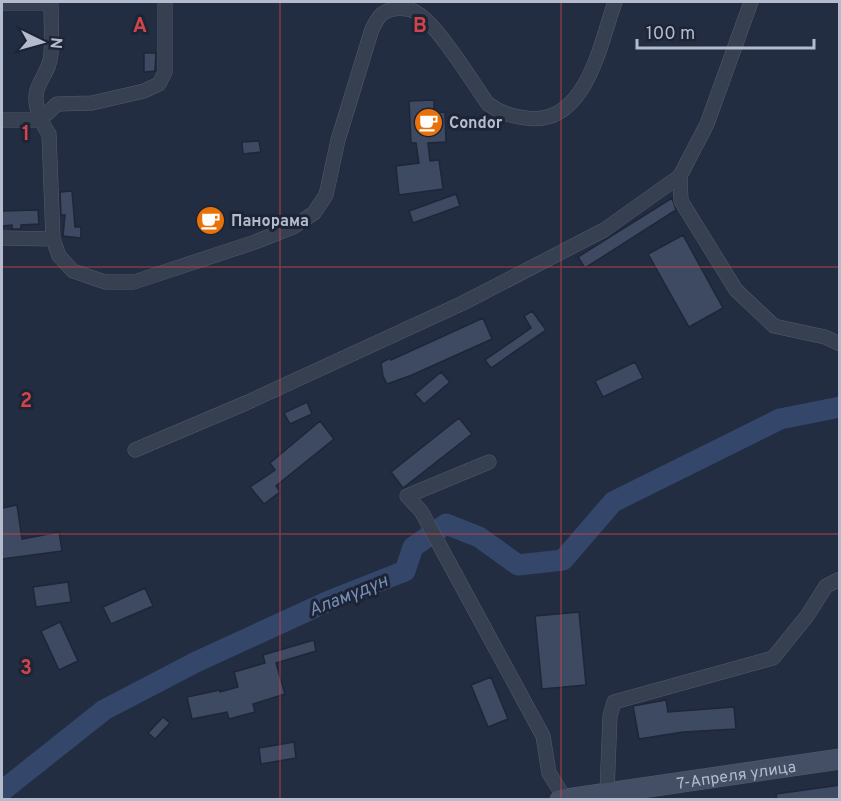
<svg xmlns="http://www.w3.org/2000/svg" width="841" height="801" viewBox="0 0 841 801" font-family="Overpass,sans-serif">
  <rect width="100%" height="100%" fill="#222d42"/>
  <g fill="none" stroke-linecap="round" stroke-linejoin="round">
    <path stroke="#34476a" stroke-width="21" d="M 2,791 L 104,710 L 196,662 L 329,601 L 405,571 L 413,547 L 446,524 L 479,537 L 518,565 L 563,560 L 613,502 L 780,419 L 840,407"/>
  </g>
  <path fill="#3e4a62" stroke="#1e2638" stroke-width="1.5" d="M 144,53 L 156,53 L 155,71 L 144,72 Z
    M 434,100 L 434,113 L 445,112 L 446,142 L 428,143 L 430,161 L 439,160 L 443,189 L 399,195 L 396,166 L 419,163 L 416,143 L 411,143 L 409,101 Z
    M 259,141 L 261,152 L 243,154 L 242,142 Z
    M 72,191 L 75,227 L 81,227 L 81,238 L 63,236 L 65,215 L 61,215 L 60,192 Z
    M 456,194 L 460,206 L 413,223 L 409,211 Z
    M 672,198 L 676,210 L 585,268 L 578,257 Z
    M 38,210 L 39,224 L 21,225 L 21,229 L 12,229 L 12,225 L 2,226 L 2,211 Z
    M 683,235 L 723,308 L 689,327 L 648,254 Z
    M 532,311 L 546,330 L 491,368 L 485,360 L 531,328 L 524,316 Z
    M 483,318 L 492,339 L 412,375 L 387,384 L 383,376 L 381,363 L 390,358 L 391,360 Z
    M 635,362 L 643,378 L 603,397 L 595,381 Z
    M 441,372 L 450,382 L 424,404 L 415,394 Z
    M 307,402 L 312,414 L 290,424 L 284,413 Z
    M 459,418 L 472,434 L 403,488 L 391,472 Z
    M 320,421 L 334,439 L 276,486 L 280,492 L 264,504 L 250,487 L 275,470 L 270,463 Z
    M 17,505 L 22,539 L 59,532 L 62,551 L 2,559 L 2,508 Z
    M 68,582 L 71,602 L 36,607 L 33,587 Z
    M 145,588 L 153,606 L 111,624 L 103,607 Z
    M 579,612 L 586,685 L 542,689 L 535,616 Z
    M 60,622 L 78,661 L 59,670 L 41,631 Z
    M 314,640 L 316,651 L 276,663 L 285,694 L 253,704 L 255,712 L 229,719 L 227,712 L 192,719 L 187,697 L 220,690 L 220,692 L 238,687 L 234,672 L 265,663 L 263,655 Z
    M 491,677 L 508,719 L 488,727 L 471,685 Z
    M 666,700 L 668,712 L 734,707 L 736,729 L 683,732 L 639,739 L 633,706 Z
    M 163,717 L 170,723 L 155,739 L 148,733 Z
    M 294,742 L 296,758 L 261,764 L 259,748 Z
    M 840,785 L 840,800 L 777,800 L 776,794 Z"/>
  <g fill="none" stroke-linecap="round" stroke-linejoin="round">
    <defs>
      <path id="street" d="M 51,2 C 51,19 52,37 51,54 C 50,67 44,74 39,85 C 31,101 40,121 49,134 L 53,239 L 59,256 L 73,271 L 105,282 L 134,282 L 255,242 L 293,227 L 314,213 L 326,195 L 338,140 L 372,29 C 375,24 378,17 382,14 C 391,7 408,7 417,13 C 438,25 473,83 488,104 C 501,113 511,116 526,118 C 586,127 600,44 615,2
        M 751,2 L 707,124 L 680,176 L 681,201 L 736,290 L 774,326 L 825,337 L 840,344
        M 2,3 L 51,3
        M 2,120 L 40,120
        M 40,120 L 57,104 L 92,103 L 144,91 L 159,84 L 165,72 L 165,2
        M 2,238 L 53,239
        M 135,450 L 246,403 L 463,303 L 604,230 L 680,176
        M 489,462 L 407,496 L 421,511 L 543,736 L 549,773 L 565,799
        M 607,793 L 610,716 L 614,702 L 773,658 L 807,616 L 826,586 L 840,579"/>
      <g id="secondary">
        <path id="s1" d="M 560,800 L 840,759"/>
      </g>
    </defs>
    <use href="#street" stroke="#525b6c" stroke-width="15"/>
    <use href="#secondary" stroke="#525b6c" stroke-width="21"/>
    <use href="#street" stroke="#374051" stroke-width="14"/>
    <use href="#secondary" stroke="#444e65" stroke-width="20"/>
  </g>
  <path fill="none" stroke="#cf4549" stroke-width="1.5" stroke-opacity="0.55" d="M 280,2 L 280,800M 561,2 L 561,800M 2,267 L 840,267M 2,534 L 840,534"/>
  <defs>
    <symbol id="cafe-disc" viewBox="-11 -11 22 22"><circle r="9.5" fill="#e8710a" stroke="#1c2436"/><path d="M-5.5-4.5H6V0H3Q3 3.5 0 3.5H-2.5Q-5.5 3.5-5.5 0ZM3-3.2v2h1.7v-2ZM-6 4.5H4V6H-6Z" fill="#fff"/></symbol>
  </defs>
  <g fill-rule="evenodd">
    <use href="#cafe-disc" x="412" y="106" width="33" height="33"/>
    <use href="#cafe-disc" x="194" y="204" width="33" height="33"/>
  </g>
  <g text-anchor="middle" stroke-width="6" stroke-linejoin="round" paint-order="stroke">
    <g font-size="16" font-weight="bold" fill="#b3bbcc" stroke="#1c2436" text-anchor="start">
      <text x="449" y="128">Condor</text>
      <text x="231" y="226">Панорама</text>
    </g>
    <g font-size="16" fill="#b3bbcc" stroke="#1c2436">
      <text dy="6" stroke="none"><textPath href="#s1" startOffset="178">7-Апреля улица</textPath></text>
    </g>
    <g font-size="18" font-style="italic" fill="#788eb6" stroke="#1c2436">
      <text transform="translate(348 595) rotate(-22)" y="6">Аламүдүн</text>
    </g>
  </g>
  <g font-size="20" text-anchor="middle" font-weight="bold" fill="#cf4549" stroke="#1c2436" stroke-width="6" stroke-linejoin="round" paint-order="stroke">
    <text x="140" y="32">A</text>
    <text x="420" y="32">B</text>
    <text x="26" y="140">1</text>
    <text x="26" y="407">2</text>
    <text x="26" y="674">3</text>
  </g>
  <rect width="841" height="801" fill="none" stroke="#b3bbcc" stroke-width="6"/>
  <g transform="translate(42 42) rotate(95)" stroke="#1c2436" stroke-width="4.5" paint-order="stroke">
  <path d="M0-4.5L10 22L0 15L-10 22Z" fill="#b3bbcc"/>
  <text y="-9" font-size="16" font-weight="bold" text-anchor="middle" fill="#b3bbcc">N</text>
  </g>
  <path d="M637 39v9h177v-9" fill="none" stroke="#b3bbcc" stroke-width="3"/>
  <text x="646" y="39" font-size="18" fill="#b3bbcc" stroke="#1c2436" stroke-width="4.5" paint-order="stroke">100 m</text>
</svg>
